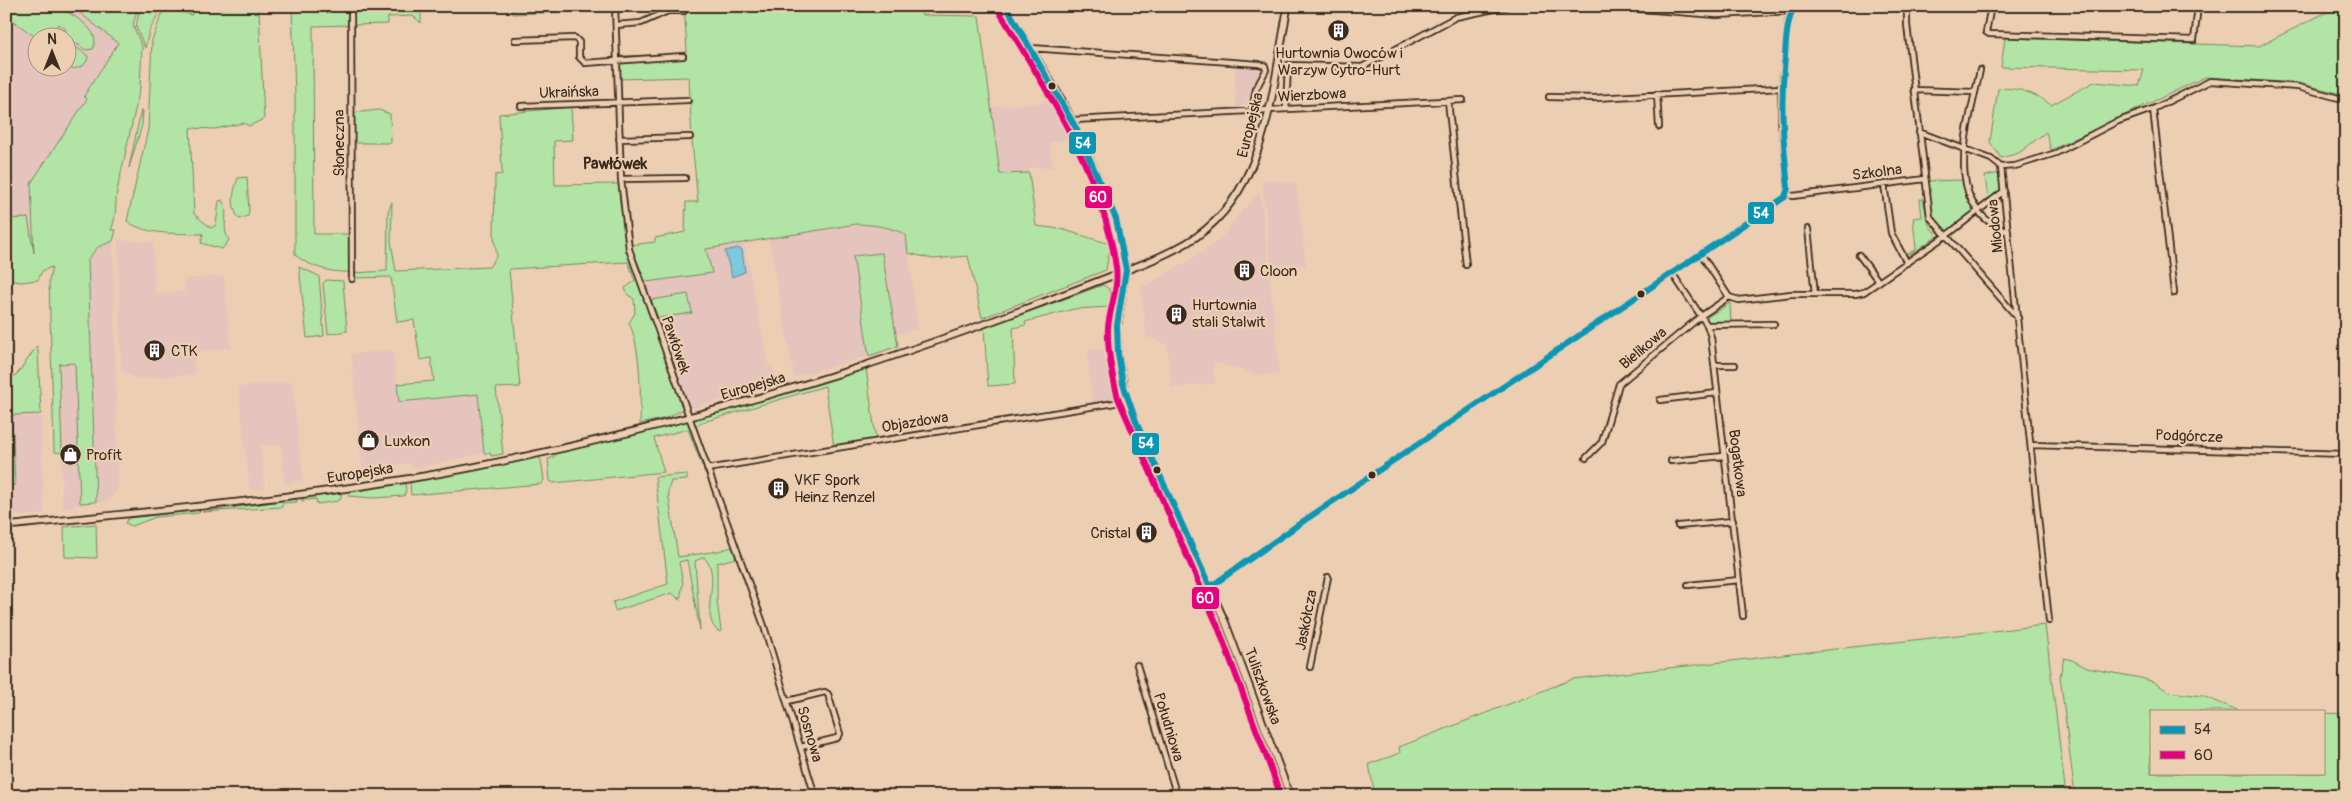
<svg xmlns="http://www.w3.org/2000/svg" width="2352" height="802" viewBox="0 0 2352 802" font-family="Pangolin,sans-serif">
  <rect width="100%" height="100%" fill="#eccfb2"/>
  <filter id="ink" filterUnits="userSpaceOnUse"><feTurbulence type="fractalNoise" baseFrequency=".02" numOctaves="2"/><feDisplacementMap in="SourceGraphic" scale="10" xChannelSelector="R" yChannelSelector="G"/><feConvolveMatrix kernelMatrix="1 2 1 2 8 2 1 2 1" color-interpolation-filters="sRGB"/></filter>
  <g filter="url(#ink)">
    <path fill="#e4c4bc" fill-rule="evenodd" d="M 6,6 L 71,6 L 118,43 L 84,96 L 87,99 L 32,215 L 35,261 L 6,269 ZM 38,38 L 68,38 L 68,68 L 38,68 Z
      M 909,6 L 997,6 L 978,12 L 910,11 Z
      M 1235,65 L 1257,68 L 1260,71 L 1247,103 L 1236,110 Z
      M 1054,101 L 1075,140 L 1049,142 L 1053,167 L 1029,168 L 1029,173 L 1000,174 L 991,107 Z
      M 1262,180 L 1296,183 L 1306,265 L 1271,269 Z
      M 1260,191 L 1272,295 L 1279,374 L 1256,375 L 1213,362 L 1215,383 L 1172,388 L 1167,345 L 1146,336 L 1141,288 L 1200,254 L 1216,242 L 1230,228 L 1230,225 Z
      M 856,224 L 877,225 L 896,229 L 906,235 L 918,329 L 896,334 L 882,253 L 853,257 L 869,356 L 794,377 L 769,239 Z
      M 118,240 L 153,242 L 155,294 L 185,291 L 185,279 L 224,276 L 231,348 L 193,352 L 195,375 L 135,378 L 121,371 Z
      M 113,241 L 118,489 L 109,500 L 96,502 L 88,259 L 98,247 Z
      M 744,243 L 768,364 L 775,372 L 777,384 L 772,385 L 770,380 L 761,383 L 762,388 L 690,409 L 658,318 L 691,313 L 687,294 L 651,300 L 646,282 L 711,273 L 706,249 Z
      M 1087,349 L 1113,349 L 1113,361 L 1120,400 L 1092,404 Z
      M 393,350 L 399,402 L 478,393 L 484,453 L 418,468 L 409,463 L 395,465 L 388,473 L 363,477 L 351,354 Z
      M 76,363 L 80,503 L 84,504 L 62,509 L 59,364 Z
      M 292,382 L 303,480 L 285,484 L 281,444 L 260,446 L 265,488 L 250,490 L 238,387 Z
      M 41,414 L 44,514 L 13,516 L 12,485 L 15,485 L 12,415 Z
      M 13,532 L 14,583 L 6,583 L 6,533 Z"/>
    <path fill="#b2e4a5" stroke="#768762" d="M 57,6 C 71,15 103,29 93,49 L 86,50 L 63,34 L 66,29 L 58,24 L 53,32 L 62,37 L 37,38 L 9,18 L 6,20 L 6,7 Z
      M 71,6 L 138,6 L 133,25 L 142,47 L 140,88 L 117,191 C 115,205 117,217 111,230 L 116,230 L 113,241 L 98,247 L 88,259 L 96,502 L 80,503 L 75,363 L 59,364 L 62,453 L 55,452 L 54,449 L 49,281 L 52,267 L 42,271 L 38,280 L 21,282 L 6,280 L 6,219 L 28,218 L 34,253 L 31,183 L 87,99 L 84,96 L 118,43 Z
      M 140,6 L 162,6 L 149,32 L 145,48 L 136,27 Z
      M 178,6 L 204,6 L 220,9 L 257,6 L 259,10 L 264,119 L 249,126 L 243,123 L 215,129 L 190,128 L 194,214 L 211,228 L 216,225 L 219,201 L 222,200 C 231,213 220,226 229,240 L 222,249 L 201,243 L 203,234 C 178,233 147,236 127,221 L 148,129 L 152,40 L 164,8 L 192,15 Z
      M 292,6 L 349,6 L 350,25 L 313,26 L 314,234 L 350,234 L 350,272 C 330,273 311,267 295,255 L 295,96 Z
      M 361,6 L 421,6 L 421,23 L 413,16 L 388,17 L 388,24 L 352,25 L 352,9 Z
      M 512,6 L 614,6 L 614,10 L 513,14 Z
      M 684,6 L 909,6 L 910,11 L 921,12 L 922,15 L 979,16 L 1000,174 L 1029,173 L 1036,226 L 1061,229 L 1110,244 L 1106,270 L 982,318 L 968,256 L 933,259 L 908,253 L 906,235 C 890,226 874,225 856,224 L 706,249 L 712,273 L 646,282 L 630,245 L 655,242 L 655,238 L 685,232 L 686,202 L 698,202 L 692,141 L 689,77 L 620,79 L 620,56 L 683,54 L 687,51 Z
      M 2346,9 L 2346,95 L 2298,83 L 2205,77 L 2051,150 L 2046,132 L 2019,153 L 2001,158 L 1990,142 L 1998,89 C 2016,86 2037,94 2051,105 L 2094,82 L 2139,86 L 2144,70 L 2001,67 L 2005,38 L 2259,46 L 2331,10 Z
      M 68,41 L 88,56 C 87,69 72,70 62,68 L 68,68 Z
      M 571,107 L 573,140 L 554,141 L 555,185 L 619,184 L 624,234 L 630,257 L 684,409 L 666,418 L 640,424 C 641,396 641,347 629,323 L 635,313 L 634,299 L 627,294 L 625,288 L 635,281 L 628,262 L 509,269 L 520,387 L 496,388 L 503,454 L 491,456 L 490,453 L 484,453 L 478,394 L 399,402 L 397,384 L 434,381 L 431,358 L 420,360 L 414,320 L 397,322 L 391,277 L 353,278 L 353,273 L 387,271 L 388,212 L 392,202 L 391,242 L 396,271 L 489,267 L 497,256 L 494,238 L 495,175 L 502,174 L 502,170 L 499,114 Z
      M 141,110 L 143,111 L 142,125 L 129,168 Z
      M 379,110 L 390,114 L 391,143 L 353,143 L 353,113 Z
      M 2000,173 L 2002,190 L 1980,207 L 1976,206 L 1973,199 L 1981,205 L 1988,199 L 1985,176 Z
      M 247,177 L 249,211 L 248,216 L 239,219 C 230,206 233,192 238,178 Z
      M 1963,180 L 1966,198 L 1975,209 L 1974,212 L 1950,231 L 1944,230 L 1932,215 L 1927,181 Z
      M 1920,199 L 1923,199 L 1929,225 L 1937,236 L 1908,256 L 1906,255 L 1916,249 L 1913,218 L 1922,217 Z
      M 882,253 L 898,346 L 869,356 L 853,256 Z
      M 299,267 L 319,276 L 324,336 L 307,338 Z
      M 326,280 L 343,281 L 347,331 L 328,334 L 323,284 Z
      M 6,283 L 11,378 L 18,373 L 37,346 L 38,350 L 41,414 L 12,415 L 15,485 L 9,485 L 8,474 L 6,473 Z
      M 1103,285 L 1109,289 L 1111,307 L 1074,309 L 1025,322 L 1026,325 L 1013,328 L 1015,384 L 988,386 L 984,328 Z
      M 688,294 L 692,313 L 658,318 L 651,300 Z
      M 1730,303 L 1731,323 L 1708,322 L 1706,319 L 1709,316 Z
      M 866,368 L 876,440 L 834,447 L 825,386 L 700,423 L 696,427 L 710,465 L 702,466 L 688,429 L 654,438 L 664,472 L 554,483 L 550,481 L 548,459 L 554,457 L 557,453 C 661,428 765,403 866,368 Z
      M 538,457 L 541,460 L 544,480 L 541,484 L 411,495 L 410,482 Z
      M 687,474 L 687,480 L 671,481 L 668,492 L 678,557 L 718,551 L 732,547 L 736,558 L 717,563 L 717,600 L 721,631 L 719,632 C 700,617 717,587 710,567 C 709,563 706,560 704,557 L 695,561 L 700,630 L 687,560 L 679,562 L 683,583 L 680,600 L 672,593 L 615,611 L 613,602 L 668,584 L 655,477 Z
      M 405,483 L 406,490 L 404,496 L 373,498 L 348,496 L 349,492 Z
      M 341,493 L 341,498 L 338,501 L 317,504 L 316,499 L 302,501 L 302,498 Z
      M 296,499 L 297,502 L 282,503 L 282,507 L 202,512 Z
      M 199,510 L 199,513 L 156,517 L 132,526 L 125,523 L 129,518 Z
      M 96,524 L 97,558 L 65,557 L 64,527 Z
      M 2045,625 L 2066,796 L 1375,796 L 1369,764 L 1400,753 L 1399,747 L 1573,679 Z
      M 2064,658 L 2072,660 L 2087,668 L 2141,678 L 2154,682 L 2169,692 L 2203,696 L 2240,711 L 2151,711 L 2151,773 L 2323,773 L 2323,713 L 2346,714 L 2346,796 L 2075,796 L 2060,676 Z"/>
    <path fill="#7ec9de" stroke="#638991" d="M 738,248 L 742,250 L 745,272 L 732,277 L 725,251 Z"/>
    <g fill="none" stroke-linecap="round" stroke-linejoin="round">
      <defs>
        <path id="minor" d="M 351,6 L 352,279
          M 615,6 L 621,179 L 629,249 L 763,623 L 815,796
          M 1006,6 L 1063,101 L 1086,148 L 1116,219 L 1126,270
          M 1603,6 L 1717,15 L 1791,11
          M 1907,6 L 1907,25 L 1930,217 L 2018,318
          M 1991,6 L 1986,32 L 1989,34 L 2194,40 L 2198,6
          M 616,25 L 641,23 L 668,11 L 684,11
          M 515,40 L 575,38 L 579,42 L 579,57 L 585,63 L 683,56
          M 1031,48 L 1259,64 L 1265,66 L 1266,70 L 1256,89 L 1252,110
          M 1980,70 C 1969,125 1939,206 2008,232
          M 1914,90 L 1975,92
          M 1657,94 L 1659,127
          M 1549,97 L 1595,98 L 1781,88
          M 1448,101 L 1466,265
          M 521,106 L 688,100
          M 1286,109 L 1288,65 L 1362,67 L 1456,17 L 1509,6
          M 2153,109 L 2174,293
          M 1073,120 L 1463,100
          M 1919,132 L 1991,159 L 2001,167
          M 619,139 L 690,137
          M 621,179 L 685,178
          M 1884,184 L 1891,233 L 1907,263
          M 1787,194 L 1793,196 L 1925,179
          M 1110,211 L 1115,235 L 1116,274
          M 1808,229 L 1815,294
          M 1701,254 L 1729,297 L 1739,300 L 1791,294 L 1855,294 L 1864,292 L 1951,232 L 2004,191
          M 1859,255 L 1879,282
          M 1672,273 L 1707,325 L 1711,337 L 1743,616
          M 1707,325 L 1774,324
          M 1714,365 L 1735,365
          M 1660,400 L 1717,393
          M 2031,445 L 2346,454
          M 1586,458 L 1602,442 L 1619,384 L 1701,316 L 1729,297
          M 1671,461 L 1724,456
          M 707,469 L 1127,401
          M 1678,526 L 1733,521
          M 1688,585 L 1739,580
          M 1210,587 L 1305,520 L 1785,197 L 1788,188 L 1781,122 L 1781,92 L 1788,20 L 1794,6
          M 2049,621 L 2001,167 L 2015,166 L 2056,153 L 2116,122 L 2155,108 L 2210,81 L 2298,87 L 2346,100
          M 1137,665 L 1177,796
          M 1310,667 L 1328,577
          M 788,701 L 825,692 L 828,694 L 840,734 L 837,738 L 801,747"/>
        <path id="major" d="M 1116,274 L 1118,354 L 1127,401 L 1226,624 L 1290,796
          M 1118,323 L 1126,270
          M 6,526 C 163,510 320,497 474,467 C 601,442 727,409 851,370 C 950,338 1048,301 1145,263 C 1162,256 1180,248 1196,237 C 1269,186 1272,87 1288,6"/>
      </defs>
      <use href="#minor" stroke="#3b2a1e" stroke-width="8"/>
      <use href="#major" stroke="#3b2a1e" stroke-width="9"/>
      <use href="#minor" stroke="#eccfb2" stroke-width="4.5"/>
      <use href="#major" stroke="#eccfb2" stroke-width="5.5"/>
      <defs>
        <path id="bus-1" d="M 1006,6 L 1076,128 L 1116,219 L 1126,270 L 1117,325 L 1118,354 L 1123,384 L 1137,424 L 1210,587
          M 1210,587 L 1305,520 L 1785,197 L 1788,188 C 1783,140 1780,104 1785,56 C 1786,38 1787,22 1794,6"/>
        <path id="bus-2" d="M 999,11 C 1047,91 1102,172 1116,267 C 1119,287 1110,307 1108,327 C 1107,351 1112,375 1118,398 L 1218,627 L 1281,796"/>
      </defs>
      <use href="#bus-1" stroke="#eccfb2" stroke-width="10"/>
      <use href="#bus-2" stroke="#eccfb2" stroke-width="10"/>
      <use href="#bus-1" stroke="#0996b4" stroke-width="6"/>
      <use href="#bus-2" stroke="#e5007d" stroke-width="6"/>
    </g>
  </g>
  <defs>
    <symbol id="building-disc" viewBox="-11 -11 22 22"><circle r="9.5" fill="#3b2a1e" stroke="#eccfb2"/><path d="M-4-6H4V6H1V3H-1V6H-4ZM-2.5-4.3h1.7v1.8h-1.7ZM.8-4.3h1.7v1.8H.8ZM-2.5-1h1.7V.8h-1.7ZM.8-1h1.7V.8H.8Z" fill="#fff"/></symbol>
    <symbol id="shop-disc" viewBox="-11 -11 22 22"><circle r="9.5" fill="#3b2a1e" stroke="#eccfb2"/><path d="M-5-2.5h2.3a2.7 3.5 0 0 1 5.4 0H5L5.5 6h-11ZM-1.5-2.5h3a1.5 2.3 0 0 0-3 0Z" fill="#fff"/></symbol>
  </defs>
  <g fill-rule="evenodd">
    <use href="#building-disc" x="1326" y="18" width="25" height="25"/>
    <use href="#building-disc" x="1232" y="258" width="25" height="25"/>
    <use href="#building-disc" x="1164" y="302" width="25" height="25"/>
    <use href="#building-disc" x="142" y="338" width="25" height="25"/>
    <use href="#shop-disc" x="356" y="428" width="25" height="25"/>
    <use href="#shop-disc" x="58" y="442" width="25" height="25"/>
    <use href="#building-disc" x="766" y="476" width="25" height="25"/>
    <use href="#building-disc" x="1134" y="520" width="25" height="25"/>
  </g>
  <g fill="#3b2a1e" stroke="#eccfb2" stroke-width="2">
    <circle cx="1052" cy="86" r="4.5"/>
    <circle cx="1641" cy="294" r="4.5"/>
    <circle cx="1157" cy="470" r="4.5"/>
    <circle cx="1372" cy="475" r="4.5"/>
  </g>
  <g text-anchor="middle" stroke-width="4.5" stroke-linejoin="round" paint-order="stroke">
    <g font-size="15" fill="#3b2a1e" stroke="#eccfb2" text-anchor="start">
      <text x="1339" y="58" text-anchor="middle">Hurtownia Owoców i<tspan x="1339" dy="17">Warzyw Cytro-Hurt</tspan></text>
      <text x="1260" y="276">Cloon</text>
      <text x="1192" y="310">Hurtownia<tspan x="1192" dy="17">stali Stalwit</tspan></text>
      <text x="171" y="356">CTK</text>
      <text x="384" y="446">Luxkon</text>
      <text x="86" y="460">Profit</text>
      <text x="794" y="485">VKF Spork<tspan x="794" dy="17">Heinz Renzel</tspan></text>
      <text x="1131" y="538" text-anchor="end">Cristal</text>
    </g>
    <g font-size="15" fill="#3b2a1e" stroke="#eccfb2">
      <text transform="translate(569 92) rotate(-2)" y="5">Ukraińska</text>
      <text transform="translate(1312 95) rotate(-3)" y="5">Wierzbowa</text>
      <text transform="translate(1250 125) rotate(-76)" y="5">Europejska</text>
      <text transform="translate(339 143) rotate(-90)" y="5">Słoneczna</text>
      <text transform="translate(1877 172) rotate(-7)" y="5">Szkolna</text>
      <text transform="translate(1995 226) rotate(-96)" y="5">Miodowa</text>
      <text transform="translate(676 345) rotate(71)" y="5">Pawłówek</text>
      <text transform="translate(1643 348) rotate(-40)" y="5">Bielikowa</text>
      <text transform="translate(753 386) rotate(-16)" y="5">Europejska</text>
      <text transform="translate(915 422) rotate(-9)" y="5">Objazdowa</text>
      <text transform="translate(2189 436) rotate(2)" y="5">Podgórcze</text>
      <text transform="translate(1738 463) rotate(83)" y="5">Bogatkowa</text>
      <text transform="translate(360 473) rotate(-9)" y="5">Europejska</text>
      <text transform="translate(1306 620) rotate(-79)" y="5">Jaskółcza</text>
      <text transform="translate(1263 686) rotate(70)" y="5">Tuliszkowska</text>
      <text transform="translate(1169 727) rotate(73)" y="5">Południowa</text>
      <text transform="translate(810 734) rotate(74)" y="5">Sosnowa</text>
    </g>
    <g font-size="16" font-weight="bold" fill="#3b2a1e" stroke="#eccfb2">
      <text x="615" y="169">Pawłówek</text>
    </g>
  </g>
  <g stroke="#eccfb2" stroke-width="2">
    <rect x="1068" y="131" width="29" height="24" rx="5" fill="#0996b4"/>
    <rect x="1084" y="185" width="29" height="24" rx="5" fill="#e5007d"/>
    <rect x="1747" y="201" width="28" height="24" rx="5" fill="#0996b4"/>
    <rect x="1131" y="432" width="29" height="24" rx="5" fill="#0996b4"/>
    <rect x="1191" y="586" width="29" height="24" rx="5" fill="#e5007d"/>
  </g>
  <g font-size="14" text-anchor="middle" font-weight="bold" fill="#fff">
    <text x="1083" y="148">54</text>
    <text x="1098" y="202">60</text>
    <text x="1761" y="218">54</text>
    <text x="1146" y="448">54</text>
    <text x="1205" y="603">60</text>
  </g>
  <rect width="2352" height="802" fill="none" stroke="#eccfb2" stroke-width="25"/>
  <rect x="12" y="12" width="2327" height="777" fill="none" stroke="#3b2a1e" stroke-width="2" filter="url(#ink)"/>
  <rect x="2150" y="710" width="175" height="65" fill="#eccfb2" stroke="#a58d77"/>
  <rect x="2160" y="726" width="25" height="8" fill="#0996b4" stroke="#a58d77"/>
  <text x="2194" y="734" font-size="15" fill="#3b2a1e">54</text>
  <rect x="2160" y="751" width="25" height="8" fill="#e5007d" stroke="#a58d77"/>
  <text x="2194" y="760" font-size="15" fill="#3b2a1e">60</text>
  <g transform="translate(52 52)"><circle r="24" fill="#eccfb2" stroke="#a58d77"/>
  <path d="M0-4L9 19L0 12L-9 19Z" fill="#3b2a1e"/>
  <text y="-8" font-size="14" font-weight="bold" text-anchor="middle" fill="#3b2a1e">N</text>
  </g>
</svg>
